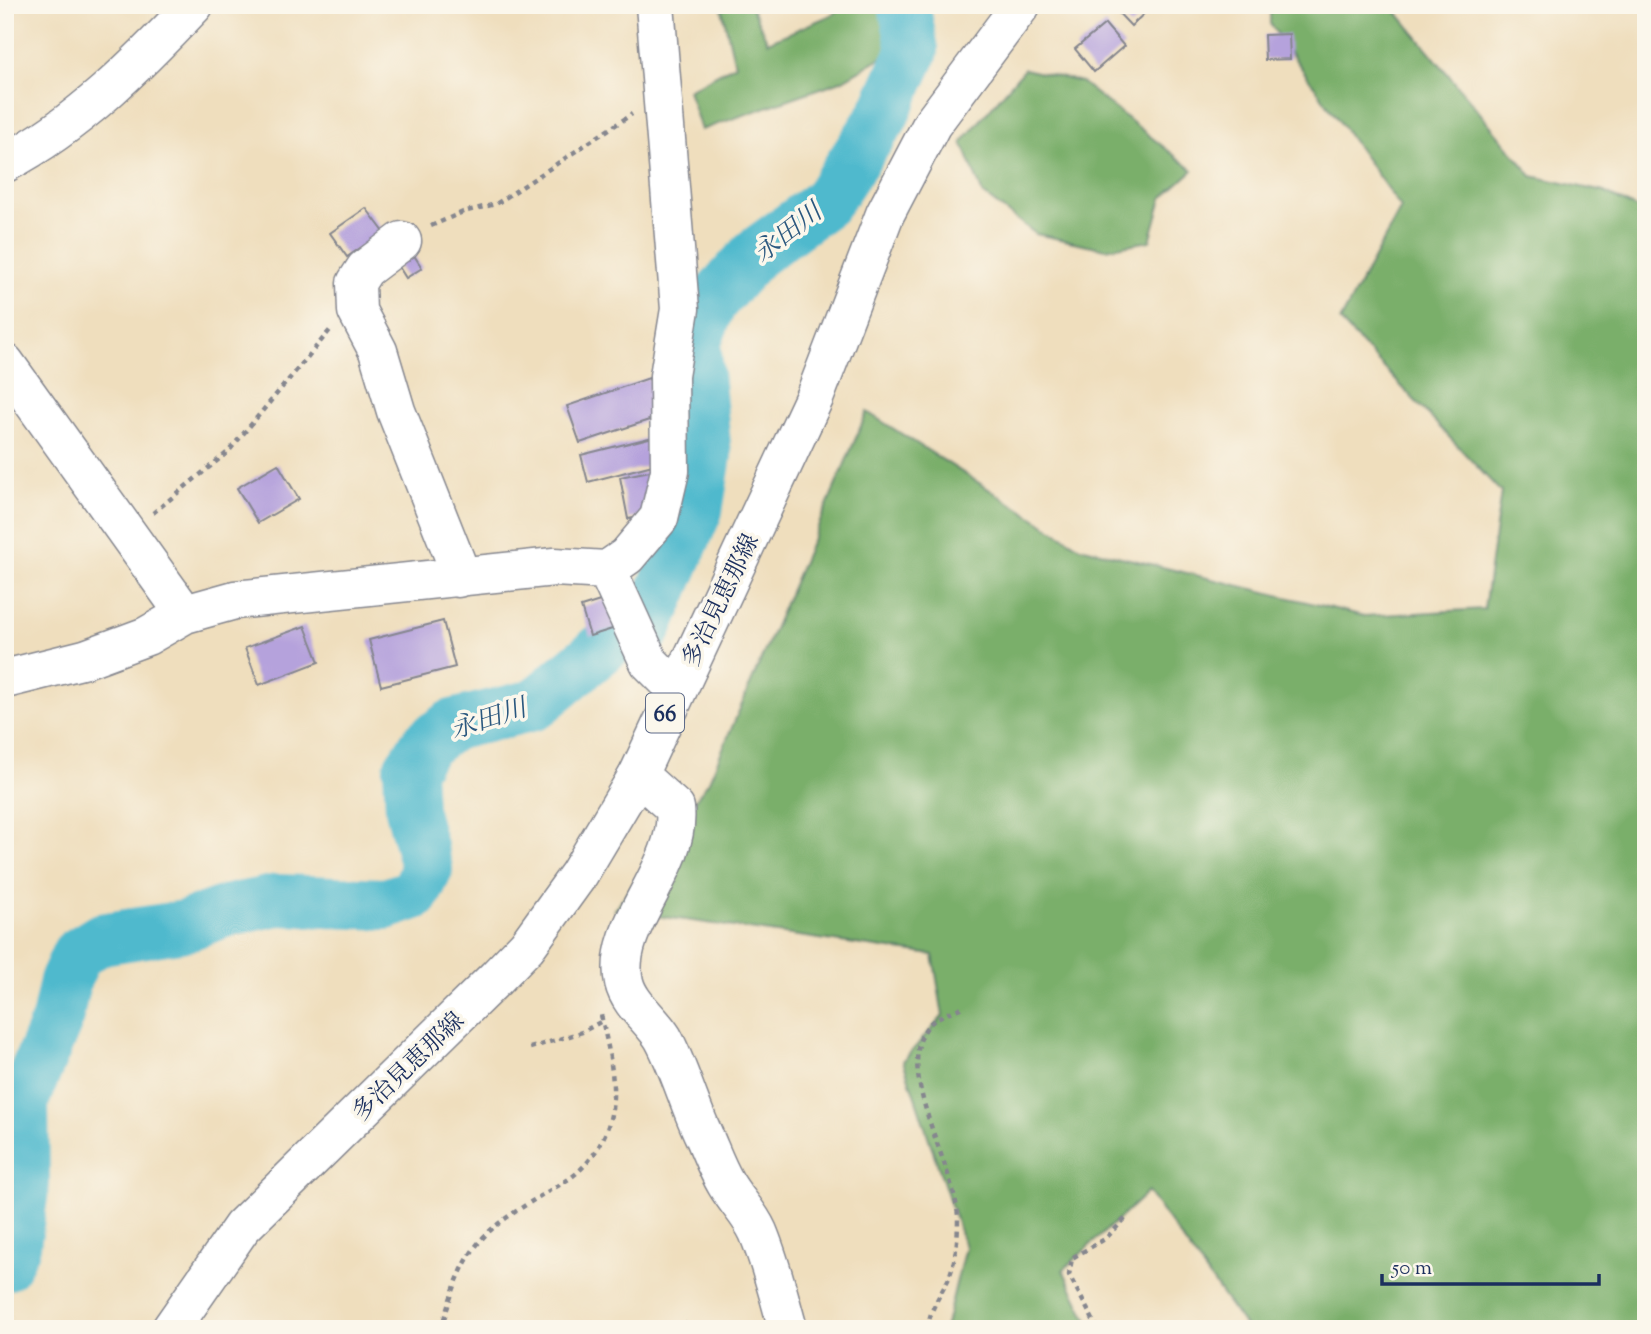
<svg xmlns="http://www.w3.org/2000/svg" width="1651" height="1334" viewBox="0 0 1651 1334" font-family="'Sorts Mill Goudy','Noto Serif JP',serif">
  <rect width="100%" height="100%" fill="#fbf7ec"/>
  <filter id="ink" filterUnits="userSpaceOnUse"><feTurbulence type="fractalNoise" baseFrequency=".0143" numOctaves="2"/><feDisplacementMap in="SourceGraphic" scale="14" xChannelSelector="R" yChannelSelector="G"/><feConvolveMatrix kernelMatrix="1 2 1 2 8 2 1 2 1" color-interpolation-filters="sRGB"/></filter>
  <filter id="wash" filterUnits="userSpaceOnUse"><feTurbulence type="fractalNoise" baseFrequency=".00686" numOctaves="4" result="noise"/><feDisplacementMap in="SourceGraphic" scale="28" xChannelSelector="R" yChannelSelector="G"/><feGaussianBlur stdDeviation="1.57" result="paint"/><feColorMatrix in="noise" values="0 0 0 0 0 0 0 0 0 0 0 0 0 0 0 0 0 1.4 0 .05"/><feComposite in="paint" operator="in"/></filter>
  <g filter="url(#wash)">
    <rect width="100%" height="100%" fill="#efdebd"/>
    <path fill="#7aaf6b" stroke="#4a6f64" stroke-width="2" d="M 721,5 L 750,5 L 768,42 L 836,13 L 835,5 L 880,5 L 894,50 L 841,81 L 701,130 L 688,90 L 735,65 Z
      M 1270,5 L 1398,5 L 1395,10 L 1532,176 L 1604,192 L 1646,213 L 1646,1329 L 1247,1329 L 1148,1192 L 1063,1270 L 1092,1329 L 945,1329 L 965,1247 L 903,1061 L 943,1016 L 933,955 L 614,910 L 709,781 L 867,412 L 1080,547 L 1364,616 L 1484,609 L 1501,492 L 1340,321 L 1401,208 L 1270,24 Z
      M 1024,69 L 1081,82 L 1193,170 L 1162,198 L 1150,241 L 1106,249 L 1036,234 L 983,194 L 962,142 Z"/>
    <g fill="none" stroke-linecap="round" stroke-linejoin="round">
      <path stroke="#50b9cd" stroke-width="52" d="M 5,1265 L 15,1245 L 24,1183 L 23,1101 L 57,1020 L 65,981 L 77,954 L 101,939 L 185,926 L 229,910 L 278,900 L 386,904 L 415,894 L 427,869 L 411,809 L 409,769 L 426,744 L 452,725 L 534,705 L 615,638 L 646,629 L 697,510 L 706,455 L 695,343 L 711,303 L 755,254 L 826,202 L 883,116 L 913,50 L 904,5"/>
    </g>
    <g id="blocks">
      <path fill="#b5a2dc" d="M 1111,5 L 1153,5 L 1131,26 Z
        M 1105,24 L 1124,46 L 1094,72 L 1075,49 Z
        M 1289,34 L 1290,59 L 1265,60 L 1264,35 Z
        M 366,208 L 384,232 L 347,257 L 330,233 Z
        M 410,249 L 422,268 L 406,278 L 394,259 Z
        M 649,378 L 661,416 L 580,443 L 567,406 Z
        M 657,436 L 664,462 L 588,482 L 581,455 Z
        M 278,464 L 299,499 L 258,523 L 237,488 Z
        M 650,471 L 659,513 L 628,519 L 620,477 Z
        M 616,596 L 625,625 L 590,636 L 581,607 Z
        M 443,621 L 455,667 L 381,686 L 369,640 Z
        M 305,626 L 319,662 L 259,685 L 245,648 Z"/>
    </g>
  </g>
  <g filter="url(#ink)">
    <use href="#blocks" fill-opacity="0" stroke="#85868e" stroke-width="2"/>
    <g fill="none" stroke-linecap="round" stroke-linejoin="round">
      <defs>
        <path id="minor" d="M 5,163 C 78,125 138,64 194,5
          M 402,241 L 365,269 L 356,283 L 357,311 L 378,351 L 396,411 L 456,562 L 458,578
          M 5,363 L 185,614
          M 607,570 L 627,556 L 659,518 L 670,471 L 669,376 L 680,309 L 655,5
          M 5,679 L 85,659 L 147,636 L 185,614 L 235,600 L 554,567 L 607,570 L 649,662 L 676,689
          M 638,775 L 675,808 C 682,868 611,926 624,982 C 629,1004 652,1020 663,1038 C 679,1067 689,1105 704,1136 C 711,1152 717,1169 726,1184 C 736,1201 750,1214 758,1232 C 771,1263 779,1297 788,1329"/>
        <path id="major" d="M 171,1329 L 242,1227 L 496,978 L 527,946 L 579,874 L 638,775 L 815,396 L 885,214 L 932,124 L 1021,5"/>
      </defs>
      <use href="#minor" stroke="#85868e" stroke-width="41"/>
      <use href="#major" stroke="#85868e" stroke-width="41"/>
      <path stroke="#85868e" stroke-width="4.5" stroke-dasharray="5 5" stroke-linecap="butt" d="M 431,226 L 463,212 L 496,204 L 632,114
        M 153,513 L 228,452 L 331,329
        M 530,1048 L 582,1032 L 604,1020
        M 441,1329 C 450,1299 459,1266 480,1241 C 495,1223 520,1209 540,1196 C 553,1188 569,1181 580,1170 C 627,1124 614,1072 601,1015
        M 606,1329 L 610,1326 L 685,1324 L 716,1329
        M 928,1329 C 929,1310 940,1296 948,1280 C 956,1261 958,1238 958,1217 C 956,1168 889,1063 931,1023 C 939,1015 954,1011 964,1006
        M 1098,1329 L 1069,1275 L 1072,1258 L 1105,1239 L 1127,1217"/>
      <use href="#minor" stroke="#fff" stroke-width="38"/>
      <use href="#major" stroke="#fff" stroke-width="38"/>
    </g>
  </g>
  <g text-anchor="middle" stroke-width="7" stroke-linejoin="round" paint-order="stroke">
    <rect fill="#fbf7ec" stroke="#5e6b89" stroke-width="2" x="646" y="693.5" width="38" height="39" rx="5"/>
    <g font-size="23" font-weight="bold" fill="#1b2f5e">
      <text x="665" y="721">66</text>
    </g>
    <g font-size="24" fill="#1b2f5e" stroke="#fbf7ec">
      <text transform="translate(720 600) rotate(-64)" y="8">多治見恵那線</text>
      <text transform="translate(408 1066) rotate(-44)" y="8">多治見恵那線</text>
    </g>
    <g font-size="26" font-style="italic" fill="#2b587f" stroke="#fbf7ec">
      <text transform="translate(787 232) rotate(-38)" y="9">永田川</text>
      <text transform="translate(488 718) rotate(-18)" y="9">永田川</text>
    </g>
  </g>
  <rect width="1651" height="1334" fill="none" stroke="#fbf7ec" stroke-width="28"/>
  <path d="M1382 1274v10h217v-10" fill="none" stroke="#1b2f5e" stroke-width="3.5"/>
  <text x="1392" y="1274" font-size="21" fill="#1b2f5e" stroke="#fbf7ec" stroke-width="5" paint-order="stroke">50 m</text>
</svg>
